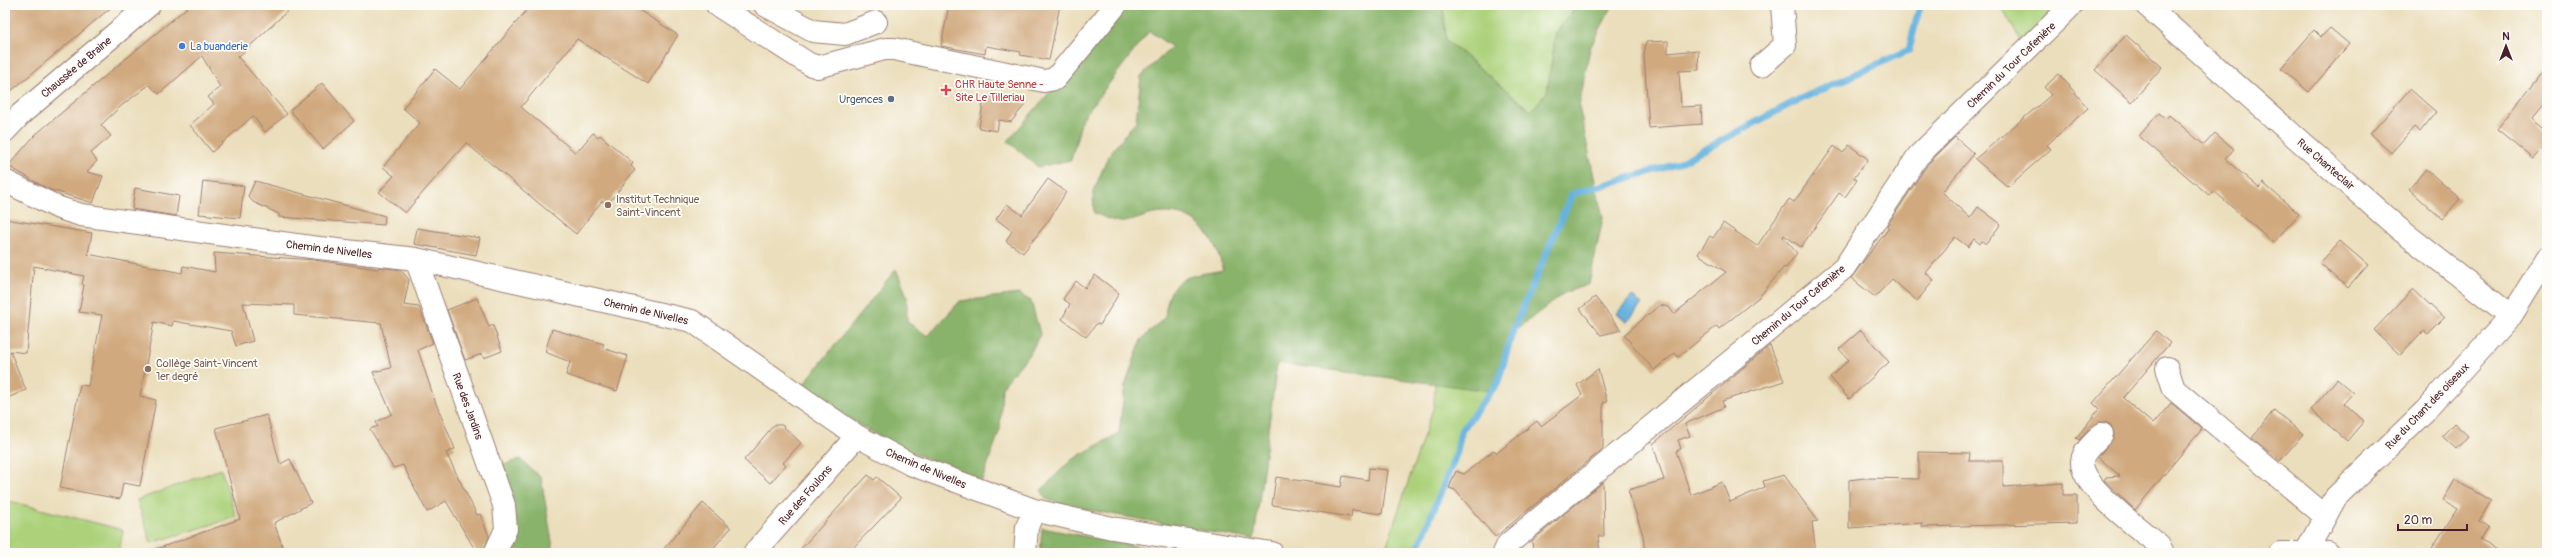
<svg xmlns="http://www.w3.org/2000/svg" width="2552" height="558" viewBox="0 0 2552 558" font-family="Pangolin,sans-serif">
  <rect width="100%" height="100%" fill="#fdfcf7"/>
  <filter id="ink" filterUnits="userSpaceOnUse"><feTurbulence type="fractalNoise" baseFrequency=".025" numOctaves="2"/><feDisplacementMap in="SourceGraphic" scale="8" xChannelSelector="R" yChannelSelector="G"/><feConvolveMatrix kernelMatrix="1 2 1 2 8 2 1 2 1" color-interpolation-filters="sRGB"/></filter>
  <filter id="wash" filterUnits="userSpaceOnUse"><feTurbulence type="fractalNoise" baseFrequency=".012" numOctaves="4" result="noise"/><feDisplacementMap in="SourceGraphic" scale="16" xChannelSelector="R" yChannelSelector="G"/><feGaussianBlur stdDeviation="0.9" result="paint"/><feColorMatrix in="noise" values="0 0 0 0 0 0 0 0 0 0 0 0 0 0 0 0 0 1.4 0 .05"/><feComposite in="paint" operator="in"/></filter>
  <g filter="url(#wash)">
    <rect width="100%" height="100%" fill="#ebdebc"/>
    <path fill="#acd17a" stroke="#7b7852" d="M 1443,5 L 1577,5 L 1556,32 L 1547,92 L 1531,112 L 1446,40 Z
      M 2001,5 L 2061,5 L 2021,42 Z
      M 1435,383 L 1491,391 L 1461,431 L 1457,452 L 1416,553 L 1384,553 L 1434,406 Z
      M 221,469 L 236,517 L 151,543 L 137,500 Z
      M 5,500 L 123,530 L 119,553 L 5,553 Z"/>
    <path fill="#89b36a" stroke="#6a694a" d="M 1124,5 L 1443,5 L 1446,40 L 1531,111 L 1547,92 L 1556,32 L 1577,5 L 1613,5 L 1590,48 L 1579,107 L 1603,218 L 1589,284 L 1564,293 L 1512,333 L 1499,378 L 1491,391 L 1277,363 L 1254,540 L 1067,506 L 1046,499 L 1041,490 L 1071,460 L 1119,433 L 1125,386 L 1141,340 L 1165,317 C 1169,274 1187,277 1223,270 C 1215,234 1194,207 1153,214 C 1143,216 1134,221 1124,222 C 1115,223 1102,216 1094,213 L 1093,193 L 1108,156 L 1136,121 L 1141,76 L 1172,47 L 1149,31 L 1082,119 L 1071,160 L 1038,167 L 1008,141 Z
      M 896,269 L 907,296 L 907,322 L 928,336 L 960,301 L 1019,294 L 1031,301 L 1040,334 L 1031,352 L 1002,387 L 1000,429 L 982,481 L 907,451 L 859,425 L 803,385 Z
      M 520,459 L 541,478 L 554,553 L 504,553 L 498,467 Z
      M 1042,528 L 1172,553 L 1040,553 Z"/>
    <path fill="#66b3df" stroke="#586985" d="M 1632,296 L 1642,304 L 1627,322 L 1617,313 Z"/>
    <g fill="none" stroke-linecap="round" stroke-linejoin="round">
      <path stroke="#66b3df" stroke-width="7" d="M 1416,553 L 1457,452 L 1461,431 L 1498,382 L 1512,333 L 1572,194 L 1677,164 L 1794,102 L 1909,50 L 1920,5"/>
    </g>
    <g id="blocks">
      <path fill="#d0a97e" d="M 5,5 L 114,5 L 5,96 Z
        M 190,5 L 294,5 L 238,57 L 287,114 L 265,132 L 253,116 L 212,152 L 190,125 L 214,104 L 208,97 L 220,87 L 202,56 L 159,94 L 149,85 L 121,106 L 101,125 L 111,136 L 91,153 L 97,161 L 87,172 L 103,176 L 93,203 L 48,189 L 8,166 L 35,135 Z
        M 531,5 L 631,5 L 678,35 L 648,84 L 577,39 L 521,107 L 576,153 L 593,133 L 598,137 L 600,135 L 633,163 L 631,166 L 635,170 L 607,205 L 602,201 L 576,234 L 466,143 L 405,213 L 379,192 L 394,176 L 383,167 L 420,123 L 403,108 L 435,69 L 460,89 Z
        M 949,5 L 1060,5 L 1049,60 L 1020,55 L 1021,52 L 986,46 L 985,54 L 941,46 Z
        M 2330,28 L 2349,44 L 2309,92 L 2281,68 L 2314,30 L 2321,37 Z
        M 2126,35 L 2162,67 L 2132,102 L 2095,70 Z
        M 1668,41 L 1668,53 L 1698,50 L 1699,70 L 1679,71 L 1681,107 L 1701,106 L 1702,124 L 1649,128 L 1644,55 L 1646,42 Z
        M 2547,66 L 2547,100 L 2531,119 L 2547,132 L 2547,144 L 2534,159 L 2497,129 Z
        M 2059,74 L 2088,108 L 2047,145 L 2051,149 L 2008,187 L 1975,159 L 2051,95 L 2044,87 Z
        M 322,83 L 354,121 L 323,149 L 290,110 Z
        M 2410,89 L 2436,112 L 2420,132 L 2414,127 L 2391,153 L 2370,134 Z
        M 984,97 L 992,97 L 1026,103 L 1011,122 L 999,120 L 997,131 L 979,128 Z
        M 2159,113 L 2166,119 L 2169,115 L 2204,145 L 2215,133 L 2234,149 L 2225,159 L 2259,188 L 2263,183 L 2299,214 L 2273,243 L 2214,191 L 2210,196 L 2139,136 Z
        M 1955,137 L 1974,154 L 1942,192 L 1970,218 L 1978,207 L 2001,224 L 1986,244 L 1982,241 L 1980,244 L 1974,239 L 1968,247 L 1955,237 L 1926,273 L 1934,280 L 1917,301 L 1892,279 L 1875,297 L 1851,278 L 1889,228 L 1887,226 L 1928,164 Z
        M 1849,145 L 1868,159 L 1854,178 L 1857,180 L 1845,197 L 1839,193 L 1801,247 L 1784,235 L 1783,237 L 1797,253 L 1786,268 L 1784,267 L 1759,297 L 1719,329 L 1717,326 L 1678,357 L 1675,353 L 1654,370 L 1624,335 L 1660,305 L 1669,307 L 1674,314 L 1726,272 L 1698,254 L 1710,236 L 1713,238 L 1723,223 L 1757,246 L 1789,199 L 1794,202 L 1834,146 L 1843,153 Z
        M 2426,169 L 2460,199 L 2442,219 L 2409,189 Z
        M 1048,179 L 1066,192 L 1049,220 L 1023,253 L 1006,241 L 1012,231 L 996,219 L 1007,204 L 1022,215 Z
        M 203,181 L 244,186 L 240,218 L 199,214 Z
        M 255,181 L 385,216 L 384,225 L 279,217 L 279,214 L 253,202 L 248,196 Z
        M 135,188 L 179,196 L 176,216 L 132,209 Z
        M 5,219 L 92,233 L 88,254 L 182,273 L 183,266 L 215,272 L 214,253 L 314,260 L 378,269 L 379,267 L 401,270 L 409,280 L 404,305 L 419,307 L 433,343 L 418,350 L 435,401 L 455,449 L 446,453 L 477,515 L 480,514 L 489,536 L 483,553 L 477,553 L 446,501 L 427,512 L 403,465 L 393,468 L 370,429 L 378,426 L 376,422 L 392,414 L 373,372 L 391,368 L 381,323 L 294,315 L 294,305 L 243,303 L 253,341 L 236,346 L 231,331 L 173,321 L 172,326 L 154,322 L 140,396 L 156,400 L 140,486 L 123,483 L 120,499 L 60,488 L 80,385 L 88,386 L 102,315 L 79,312 L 84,285 L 82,284 L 84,276 L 34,266 L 26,353 L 10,351 L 26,390 L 5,399 Z
        M 417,228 L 480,238 L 476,255 L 414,244 Z
        M 2340,241 L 2368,265 L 2348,288 L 2320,263 Z
        M 1095,275 L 1119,293 L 1100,325 L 1097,323 L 1086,337 L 1062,319 L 1070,304 L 1063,299 L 1076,281 L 1085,288 Z
        M 2413,289 L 2444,318 L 2428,334 L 2423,331 L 2400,355 L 2374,330 Z
        M 1595,297 L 1621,330 L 1601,335 L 1580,309 Z
        M 477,298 L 489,327 L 493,325 L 502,351 L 484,358 L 482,354 L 465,360 L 447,310 Z
        M 552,329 L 604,344 L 602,348 L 628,356 L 617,391 L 566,375 L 570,362 L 545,352 Z
        M 1861,330 L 1889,362 L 1849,399 L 1830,377 L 1849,360 L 1839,349 Z
        M 2156,331 L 2170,343 L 2123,398 L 2153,424 L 2171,403 L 2202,429 L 2135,510 L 2104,480 L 2106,477 L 2120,476 L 2098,457 L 2114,437 L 2111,425 L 2105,422 L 2098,422 L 2079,440 L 2076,438 L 2099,409 L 2093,403 Z
        M 1770,345 L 1784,381 L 1722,401 L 1724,407 L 1685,424 L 1690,436 L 1678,440 L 1681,449 L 1676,451 L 1691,495 L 1722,482 L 1730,502 L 1765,487 L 1763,481 L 1784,475 L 1818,521 L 1812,522 L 1816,553 L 1645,553 L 1643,535 L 1628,490 L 1664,480 L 1653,444 Z
        M 1598,369 L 1607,402 L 1603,403 L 1603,449 L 1495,537 L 1455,490 L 1449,488 L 1456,471 L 1464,474 L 1494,450 L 1497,453 L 1537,421 L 1541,426 L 1582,395 L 1577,385 Z
        M 2337,379 L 2353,393 L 2344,403 L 2364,421 L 2347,441 L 2311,410 Z
        M 2274,410 L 2303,434 L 2280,461 L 2252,438 Z
        M 267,415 L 280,464 L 290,459 L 311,503 L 274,523 L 285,553 L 151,553 L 151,551 L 240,519 L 216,428 Z
        M 2454,423 L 2468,436 L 2456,449 L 2442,436 Z
        M 774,425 L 782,425 L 801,443 L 783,463 L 786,465 L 770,483 L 744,460 Z
        M 1919,452 L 1970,453 L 1969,461 L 2003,461 L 2003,487 L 2063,483 L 2063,495 L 2077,495 L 2077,523 L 1922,527 L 1922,523 L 1849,528 L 1849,480 L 1865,478 L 1919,479 Z
        M 1369,468 L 1388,470 L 1382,514 L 1352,510 L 1351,517 L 1272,505 L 1276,477 L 1341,487 L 1343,476 L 1368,480 Z
        M 868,475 L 874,480 L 877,477 L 901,498 L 848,553 L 797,553 Z
        M 2455,480 L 2491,501 L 2479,521 L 2488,527 L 2480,540 L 2499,553 L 2429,553 L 2457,509 L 2443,500 Z
        M 1603,482 L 1604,536 L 1598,536 L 1600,553 L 1533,553 L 1532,541 Z
        M 703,503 L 731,528 L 709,553 L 660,553 Z"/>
    </g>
  </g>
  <g filter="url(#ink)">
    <use href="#blocks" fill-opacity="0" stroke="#9a7e74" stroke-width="1"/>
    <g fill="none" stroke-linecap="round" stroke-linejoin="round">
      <defs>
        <path id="minor" d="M 717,5 L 809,64 L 818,67 L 885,49 L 894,49 L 1044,81 L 1055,79 L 1116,5
          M 765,5 L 813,31 L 845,34 L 876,22
          M 2146,5 L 2398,228 L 2511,316
          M 1761,66 L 1785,45 L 1782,5
          M 5,131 L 21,114 L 149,5
          M 5,181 L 59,208 L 81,215 L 311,247 L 416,259 L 692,321 L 857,436 L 910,464 L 1034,510 L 1112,528 L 1272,553
          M 416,259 L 504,505 L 506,529 L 495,553
          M 2167,368 L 2174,389 L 2325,516
          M 2102,434 C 2096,441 2083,451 2082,461 C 2080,487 2140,529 2159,545 L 2163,553
          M 2306,552 L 2336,497 L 2425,411 L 2511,316 L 2547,258
          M 754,553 L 857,436
          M 1025,553 L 1027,527 L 1034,510
          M 1504,553 L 1508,544 L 1844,268 L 1918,156 L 2072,5
          M 2280,553 L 2328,553"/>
      </defs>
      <use href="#minor" stroke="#9a7e74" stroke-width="24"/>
      <use href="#minor" stroke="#fff" stroke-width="22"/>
    </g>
  </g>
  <circle fill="#3f7fe0" stroke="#fdfcf7" stroke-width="1.5" cx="182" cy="46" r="4"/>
  <path fill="#e0444e" stroke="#fdfcf7" stroke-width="1.5" d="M944 84h4v4h4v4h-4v4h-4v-4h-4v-4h4z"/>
  <circle fill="#5c6f8a" stroke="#fdfcf7" stroke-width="1.5" cx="891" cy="99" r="4"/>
  <g fill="#8d6e63" stroke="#fdfcf7" stroke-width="1.5">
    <circle cx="608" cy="205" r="4"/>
    <circle cx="148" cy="369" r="4"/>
  </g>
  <g text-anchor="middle" stroke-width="3.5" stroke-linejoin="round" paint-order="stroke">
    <g font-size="11" fill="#366cbe" stroke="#fdfcf7" text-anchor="start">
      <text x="190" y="50">La buanderie</text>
    </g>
    <g font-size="11" fill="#4a1f2b" stroke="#fdfcf7">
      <text transform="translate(2011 65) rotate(-44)" y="4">Chemin du Tour Cafenière</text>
      <text transform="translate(76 67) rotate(-40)" y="4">Chaussée de Braine</text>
      <text transform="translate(2326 164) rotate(41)" y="4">Rue Chanteclair</text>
      <text transform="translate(329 249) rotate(7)" y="4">Chemin de Nivelles</text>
      <text transform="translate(1798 305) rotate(-40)" y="4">Chemin du Tour Cafenière</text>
      <text transform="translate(646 311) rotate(13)" y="4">Chemin de Nivelles</text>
      <text transform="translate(468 406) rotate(70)" y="4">Rue des Jardins</text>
      <text transform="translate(2427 406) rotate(-46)" y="4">Rue du Chant des oiseaux</text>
      <text transform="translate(926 468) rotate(23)" y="4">Chemin de Nivelles</text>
      <text transform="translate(805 495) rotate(-49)" y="4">Rue des Foulons</text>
    </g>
    <g font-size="11" fill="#be3a42" stroke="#fdfcf7" text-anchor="start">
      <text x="955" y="88">CHR Haute Senne -<tspan x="955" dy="13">Site Le Tilleriau</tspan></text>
    </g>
    <g font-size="11" fill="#4e5e75" stroke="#fdfcf7" text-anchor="end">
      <text x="883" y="103">Urgences</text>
    </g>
    <g font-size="11" fill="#785e54" stroke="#fdfcf7" text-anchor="start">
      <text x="616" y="203">Institut Technique<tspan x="616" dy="13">Saint-Vincent</tspan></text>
      <text x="156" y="367">Collège Saint-Vincent<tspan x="156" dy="13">1er degré</tspan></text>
    </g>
  </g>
  <rect width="2552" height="558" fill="none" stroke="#fdfcf7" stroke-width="20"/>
  <g transform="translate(2506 46)" stroke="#fdfcf7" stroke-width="3" paint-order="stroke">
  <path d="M0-3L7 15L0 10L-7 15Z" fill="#4a1f2b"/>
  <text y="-6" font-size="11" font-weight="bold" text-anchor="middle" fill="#4a1f2b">N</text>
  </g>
  <path d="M2398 524v6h69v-6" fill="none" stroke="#4a1f2b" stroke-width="2"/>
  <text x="2404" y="524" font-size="12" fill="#4a1f2b" stroke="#fdfcf7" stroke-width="3" paint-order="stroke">20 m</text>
</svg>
